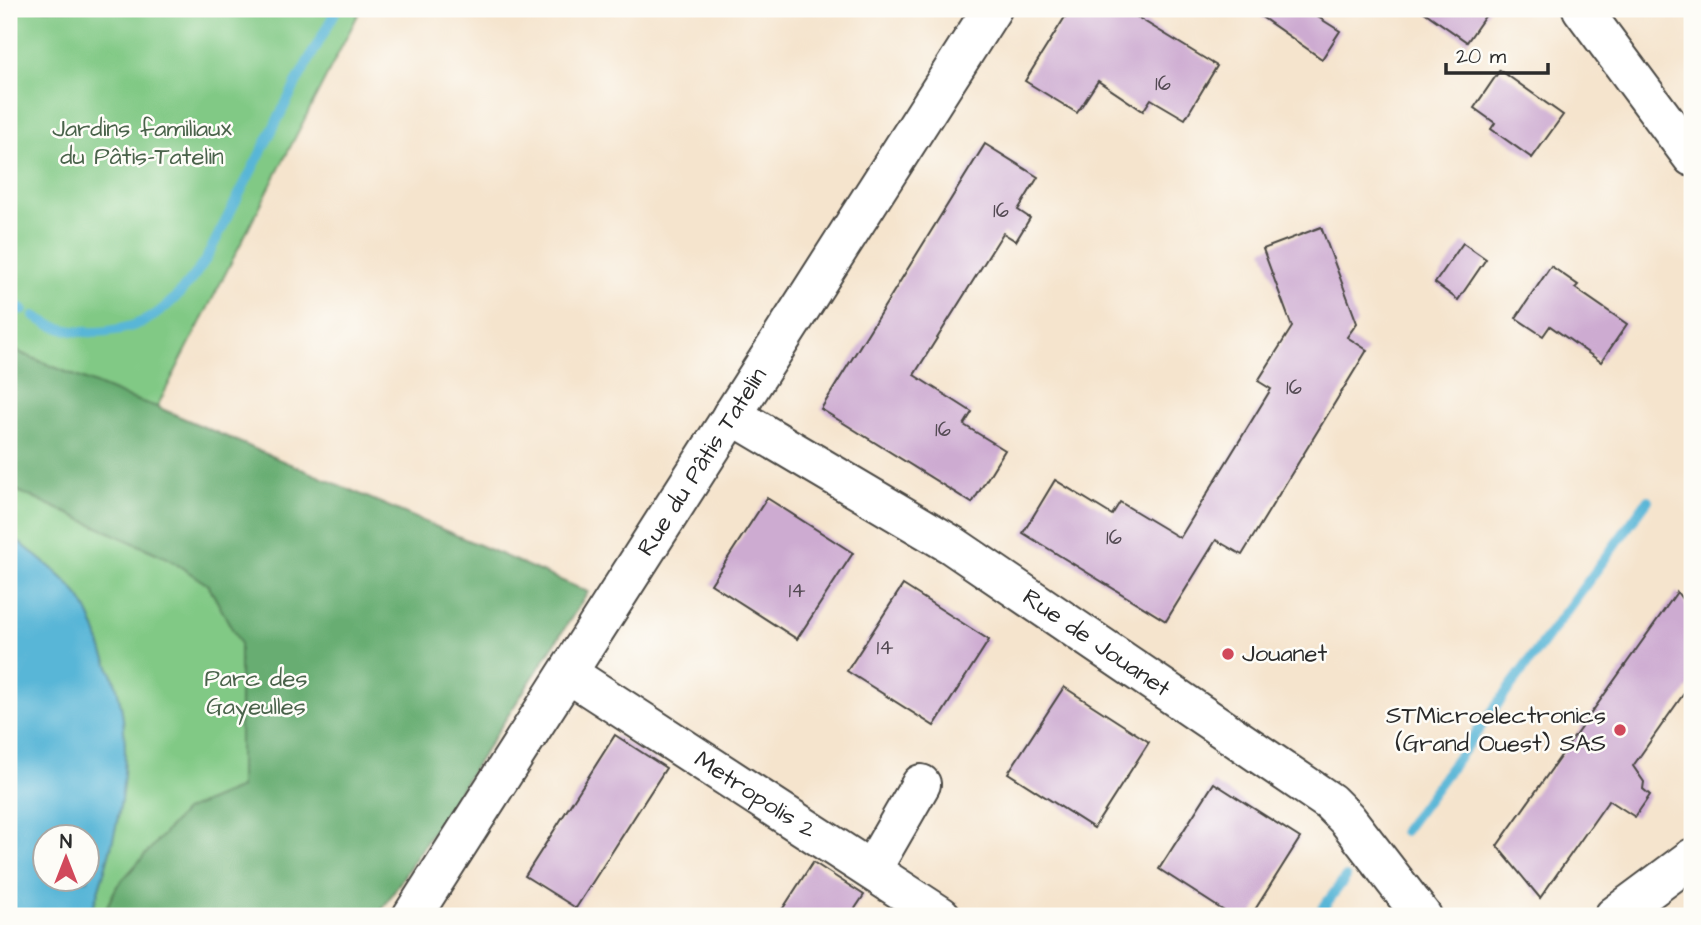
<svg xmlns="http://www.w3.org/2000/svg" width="1701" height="925" viewBox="0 0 1701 925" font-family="'Architects Daughter',sans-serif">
<rect width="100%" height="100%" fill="#fdfcf7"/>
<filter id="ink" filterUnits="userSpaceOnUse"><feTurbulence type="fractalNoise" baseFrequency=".0143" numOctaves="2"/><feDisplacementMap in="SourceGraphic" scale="14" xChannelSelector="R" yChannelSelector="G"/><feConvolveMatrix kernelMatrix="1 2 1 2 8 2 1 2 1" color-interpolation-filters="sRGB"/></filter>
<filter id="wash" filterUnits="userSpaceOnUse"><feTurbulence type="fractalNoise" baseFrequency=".00686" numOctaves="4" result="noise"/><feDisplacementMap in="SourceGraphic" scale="28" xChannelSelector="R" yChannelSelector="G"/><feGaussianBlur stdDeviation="1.57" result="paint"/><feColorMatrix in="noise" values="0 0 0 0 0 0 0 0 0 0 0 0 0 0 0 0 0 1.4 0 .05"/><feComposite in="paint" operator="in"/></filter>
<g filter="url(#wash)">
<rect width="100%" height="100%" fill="#f5e4cd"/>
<path fill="#81c985" stroke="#567a58" stroke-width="2" fill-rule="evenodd" d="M9,9H361L157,407L588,592L378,916H9ZM46,838H88V880H46Z"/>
<path fill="#68ad72" stroke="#4a6c4e" stroke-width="2" d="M9,345L23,354L124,396L157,407L588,592L378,916H102L117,886L184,811L240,788V643L208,585L167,558L9,487Z"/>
<path fill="#59b6d7" stroke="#427081" stroke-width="2" fill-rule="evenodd" d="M9,534C30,551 65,576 80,598C91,614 97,634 103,652C108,665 115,678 118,692C137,766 114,846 90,916H9ZM46,838H88V880H46Z"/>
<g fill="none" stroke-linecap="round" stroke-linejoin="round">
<g stroke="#59b6d7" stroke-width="10">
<path d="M9,301L23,310"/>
<path d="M34,316C40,319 47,324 53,326C84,337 128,333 155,315C175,301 193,279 206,259L300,76L337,9"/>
<path d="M1404,831L1648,500"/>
<path d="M1317,916L1346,877"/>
</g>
</g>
<g id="blocks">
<g fill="#cdabd1">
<path d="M1070,9H1124L1217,66L1185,119L1151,99L1143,111L1098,81L1077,113L1025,81Z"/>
<path d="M1250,9H1305L1340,31L1322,59Z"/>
<path d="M1420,9H1490L1467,42Z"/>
<path d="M1500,70L1563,115L1532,158L1491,129L1495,123L1474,108Z"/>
<path d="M985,144L1038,177L1018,210L1030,218L1016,241L1003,233L914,375L972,412L964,425L1005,450L972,503L821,409Z"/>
<path d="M1321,227L1357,323L1347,337L1367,350L1242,555L1216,540L1166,621L1023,533L1055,480L1112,515L1120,502L1180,538L1271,389L1258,381L1292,327L1263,249Z"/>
<path d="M1463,243L1486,259L1458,300L1435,283Z"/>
<path d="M1551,266L1578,285L1575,288L1627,324L1601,362L1550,326L1543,336L1516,318Z"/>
<path d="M767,498L853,553L797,639L711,584Z"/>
<path d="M903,585L989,640L934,726L847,671Z"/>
<path d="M1677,592L1692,613V682L1633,766L1644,782L1643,789L1650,795L1635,817L1609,800L1540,898L1497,846Z"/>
<path d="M1064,687L1149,742L1094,828L1008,773Z"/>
<path d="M615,735L666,768L576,908L525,876Z"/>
<path d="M1214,783L1300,838L1251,916H1232L1159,869Z"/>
<path d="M813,862L864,895L850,916H778Z"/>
</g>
</g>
</g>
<g filter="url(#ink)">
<use href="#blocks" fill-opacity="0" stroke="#494743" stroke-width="2"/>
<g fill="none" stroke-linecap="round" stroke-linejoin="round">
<g stroke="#494743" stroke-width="42">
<g id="minor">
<path d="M1582,9L1692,157"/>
<path id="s1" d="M732,415L952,545L1330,802L1347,819L1422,916"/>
<path id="s2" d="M569,674L941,916"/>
<path d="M872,869L921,784"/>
<path id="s3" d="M412,916L992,9"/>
<path d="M1614,916L1692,858"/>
</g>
</g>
<use href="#minor" stroke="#fff" stroke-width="38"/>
</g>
</g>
<g fill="#d1495b" stroke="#fdfcf7" stroke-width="2.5">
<circle cx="1228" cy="654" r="7"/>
<circle cx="1620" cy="730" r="7"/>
</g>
<g text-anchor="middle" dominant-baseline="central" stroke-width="5" stroke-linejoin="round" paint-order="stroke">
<g font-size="21" fill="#544b54">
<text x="1163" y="83">16</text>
<text x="1001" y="210">16</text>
<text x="1294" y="387">16</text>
<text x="943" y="429">16</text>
<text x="1114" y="537">16</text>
<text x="797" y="590">14</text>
<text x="885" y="647">14</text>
</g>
<g font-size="24" fill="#49624a" stroke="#fdfcf7">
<text x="142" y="129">Jardins familiaux<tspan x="142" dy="28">du Pâtis-Tatelin</tspan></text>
<text x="256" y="679">Parc des<tspan x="256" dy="28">Gayeulles</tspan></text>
</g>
<g font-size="24" fill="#2b2b2b" stroke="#fdfcf7">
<text stroke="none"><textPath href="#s3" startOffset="539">Rue du Pâtis Tatelin</textPath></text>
<text stroke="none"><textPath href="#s1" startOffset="430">Rue de Jouanet</textPath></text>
<text stroke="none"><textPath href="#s2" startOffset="222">Metropolis 2</textPath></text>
</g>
<g font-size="24" fill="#2b2b2b" stroke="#fdfcf7" text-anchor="start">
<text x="1242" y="654">Jouanet</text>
<text x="1606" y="716" text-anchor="end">STMicroelectronics<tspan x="1606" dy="28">(Grand Ouest) SAS</tspan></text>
</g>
</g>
<rect width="1701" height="925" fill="none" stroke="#fdfcf7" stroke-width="35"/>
<g transform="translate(66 858)"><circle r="33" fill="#fdfcf7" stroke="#a9a8a5" stroke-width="2"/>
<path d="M0-5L12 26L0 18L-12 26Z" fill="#d1495b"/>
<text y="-10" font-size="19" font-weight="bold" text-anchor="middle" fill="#2b2b2b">N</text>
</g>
<path d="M1446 63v10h102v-10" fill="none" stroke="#2b2b2b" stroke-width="3.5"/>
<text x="1456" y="63" font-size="21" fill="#2b2b2b" stroke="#fdfcf7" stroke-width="5" paint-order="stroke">20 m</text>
</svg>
